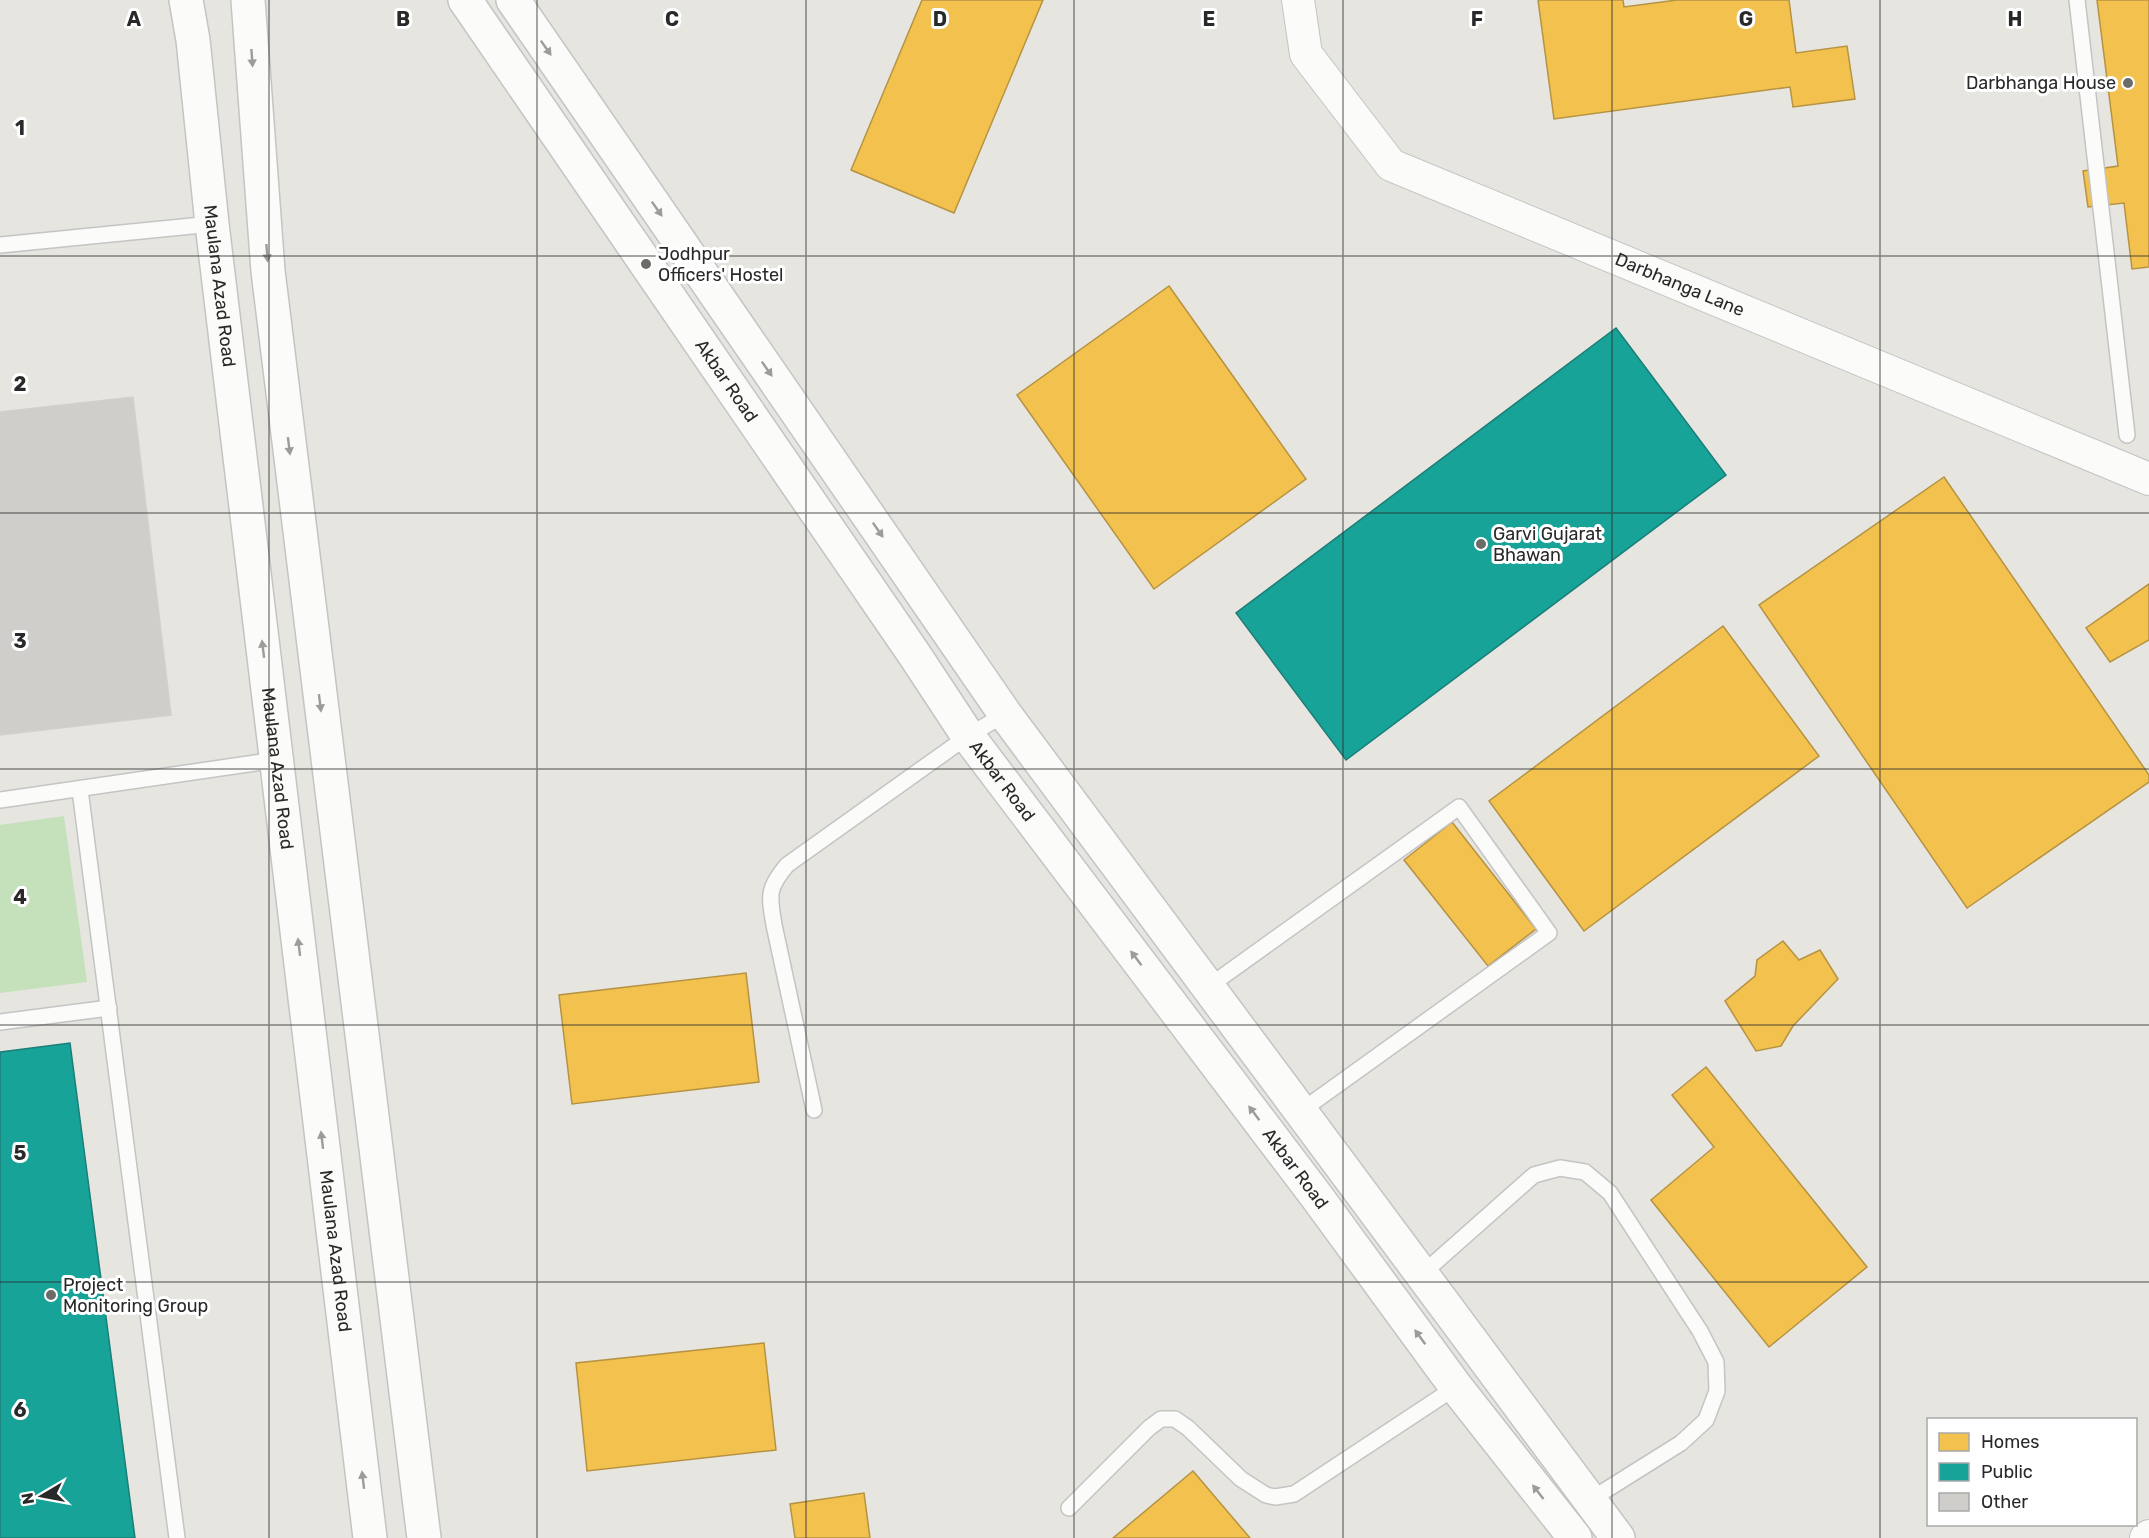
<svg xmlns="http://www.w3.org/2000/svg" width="2149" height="1538" viewBox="0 0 2149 1538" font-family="Rubik,sans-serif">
<rect width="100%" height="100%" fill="#e6e5e0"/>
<path fill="#c5e1bb" d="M64,816L87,982L0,993V825Z"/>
<g fill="#f2c14e" stroke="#b69343" stroke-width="1.5">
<path d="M922,0H1043L954,213L851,170Z"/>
<path d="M1538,0H1623L1624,7L1677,0H1789L1796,53L1847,46L1855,99L1793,107L1790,87L1554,119Z"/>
<path d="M2097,0H2149V267L2132,269L2124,203L2088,207L2083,171L2118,166Z"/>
<path d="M1169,286L1306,479L1154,589L1017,395Z"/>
<path d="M1944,477L2149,775V782L1967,908L1759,605Z"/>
<path d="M2149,584V640L2110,662L2086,628Z"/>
<path d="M1723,626L1819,756L1584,931L1489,801Z"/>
<path d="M1452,822L1536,929L1488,966L1404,860Z"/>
<path d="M1783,941L1799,960L1820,950L1838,979L1793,1026L1781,1046L1756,1051L1725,1001L1755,976L1757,960Z"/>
<path d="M746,973L759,1082L572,1104L559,995Z"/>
<path d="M1706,1067L1867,1267L1769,1347L1651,1200L1714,1147L1672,1095Z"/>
<path d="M764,1343L776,1450L587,1471L576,1363Z"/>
<path d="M1193,1471L1250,1538H1113Z"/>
<path d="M864,1493L870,1538H795L790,1504Z"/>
</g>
<g fill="#17a398" stroke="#1c7e77" stroke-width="1.5">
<path d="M1616,328L1726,475L1346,760L1236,613Z"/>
<path d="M70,1043L135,1538H0V1052Z"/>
</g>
<path fill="#cfcecb" stroke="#d1d0cc" stroke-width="1.5" d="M133,397L171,715L0,735V412Z"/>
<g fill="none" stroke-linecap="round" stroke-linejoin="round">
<g stroke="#c4c4c5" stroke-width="18">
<g id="lane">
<path d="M2077,0L2127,435"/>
<path d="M0,245L212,224"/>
<path d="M80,790L177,1538"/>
<path d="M0,800L276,760"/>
<path d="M1208,987L1459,807L1549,933L1301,1111"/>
<path d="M0,1022L109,1008"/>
<path d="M814,1110L774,925C769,895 767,889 787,865L968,736L1005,714"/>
<path d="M1422,1274L1534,1175L1560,1168L1585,1172L1610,1193L1700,1331L1716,1362L1717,1391L1706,1420L1681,1443L1590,1500"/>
<path d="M1069,1508L1149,1428L1161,1419H1175L1188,1428L1241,1479L1266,1495L1275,1497L1294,1494L1456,1387"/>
</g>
</g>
<g stroke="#c4c4c5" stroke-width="34">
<g id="street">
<path id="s1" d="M1298,0L1306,54L1391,165L2149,479"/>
<path d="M2146,1538L2149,1536"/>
</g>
</g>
<g stroke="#c4c4c5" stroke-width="36">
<g id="secondary">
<path id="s2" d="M186,0L193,40L212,224L370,1538"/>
<path d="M248,0L268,271L424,1538"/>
<path id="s3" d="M465,0L914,654L968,736L1317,1197L1456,1387L1575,1538"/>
<path d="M513,0L1005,714L1618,1538"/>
</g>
</g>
<use href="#lane" stroke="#fbfbfa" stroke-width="15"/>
<use href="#street" stroke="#fbfbfa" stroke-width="32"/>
<use href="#secondary" stroke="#fbfbfa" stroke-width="33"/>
</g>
<defs><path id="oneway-solid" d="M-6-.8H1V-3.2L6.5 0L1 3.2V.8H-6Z" transform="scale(1.5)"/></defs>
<g fill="#9c9c9c">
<use href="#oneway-solid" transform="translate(546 48) rotate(55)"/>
<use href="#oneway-solid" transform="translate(252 58) rotate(86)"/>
<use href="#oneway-solid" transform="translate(657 209) rotate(55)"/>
<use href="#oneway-solid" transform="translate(267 253) rotate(86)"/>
<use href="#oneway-solid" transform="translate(767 369) rotate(55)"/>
<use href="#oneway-solid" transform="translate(289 446) rotate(83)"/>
<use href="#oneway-solid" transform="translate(878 530) rotate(55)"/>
<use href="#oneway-solid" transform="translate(263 649) rotate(-97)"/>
<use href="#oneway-solid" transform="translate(320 703) rotate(83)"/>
<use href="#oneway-solid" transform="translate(299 947) rotate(-97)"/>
<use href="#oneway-solid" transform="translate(1136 958) rotate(-127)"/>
<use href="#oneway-solid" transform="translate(1254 1113) rotate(-127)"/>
<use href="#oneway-solid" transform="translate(322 1140) rotate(-97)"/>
<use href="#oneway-solid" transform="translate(1420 1337) rotate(-126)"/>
<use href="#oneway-solid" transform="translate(363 1480) rotate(-97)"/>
<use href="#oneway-solid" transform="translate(1538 1492) rotate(-128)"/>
</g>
<path fill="none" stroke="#292929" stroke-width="1.5" stroke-opacity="0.55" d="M269,0V1538M537,0V1538M806,0V1538M1074,0V1538M1343,0V1538M1612,0V1538M1880,0V1538M0,256H2149M0,513H2149M0,769H2149M0,1025H2149M0,1282H2149"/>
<g fill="#6b6b69" stroke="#fff" stroke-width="2">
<circle cx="2128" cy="83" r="6"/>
<circle cx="646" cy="264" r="6"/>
<circle cx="1481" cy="544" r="6"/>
<circle cx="51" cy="1295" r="6"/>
</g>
<g text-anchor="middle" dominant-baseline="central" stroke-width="6" stroke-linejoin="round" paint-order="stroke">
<g font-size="18" fill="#292929" stroke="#fff" text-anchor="start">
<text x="2116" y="83" text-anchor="end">Darbhanga House</text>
<text x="658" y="254">Jodhpur<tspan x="658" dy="21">Officers' Hostel</tspan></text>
<text x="1493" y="534">Garvi Gujarat<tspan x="1493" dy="21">Bhawan</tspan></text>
<text x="63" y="1285">Project<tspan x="63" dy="21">Monitoring Group</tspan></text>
</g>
<g font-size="18" fill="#292929" stroke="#fff">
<text stroke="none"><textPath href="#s1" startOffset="507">Darbhanga Lane</textPath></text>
<text stroke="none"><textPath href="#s2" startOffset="288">Maulana Azad Road</textPath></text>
<text stroke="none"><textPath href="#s3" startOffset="462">Akbar Road</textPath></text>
<text stroke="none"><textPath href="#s2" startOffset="774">Maulana Azad Road</textPath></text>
<text stroke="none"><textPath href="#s3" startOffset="948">Akbar Road</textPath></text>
<text stroke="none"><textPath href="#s3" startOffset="1434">Akbar Road</textPath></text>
<text stroke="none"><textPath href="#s2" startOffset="1260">Maulana Azad Road</textPath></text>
</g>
</g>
<g font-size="20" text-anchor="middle" font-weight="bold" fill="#292929" stroke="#fff" stroke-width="6" stroke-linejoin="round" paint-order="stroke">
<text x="134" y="26">A</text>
<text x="403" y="26">B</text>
<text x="672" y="26">C</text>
<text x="940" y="26">D</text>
<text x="1209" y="26">E</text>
<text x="1477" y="26">F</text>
<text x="1746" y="26">G</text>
<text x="2015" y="26">H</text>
<text x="20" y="135">1</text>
<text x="20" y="391">2</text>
<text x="20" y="648">3</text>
<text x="20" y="904">4</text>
<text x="20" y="1160">5</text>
<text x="20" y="1417">6</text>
</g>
<rect x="1927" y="1418" width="210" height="108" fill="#ffffff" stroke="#a9a9a9" stroke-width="1.5"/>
<rect x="1939" y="1433" width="30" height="18" fill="#f2c14e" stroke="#a9a9a9" stroke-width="1.5"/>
<text x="1981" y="1448" font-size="18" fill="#292929">Homes</text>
<rect x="1939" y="1463" width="30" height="18" fill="#17a398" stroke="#a9a9a9" stroke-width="1.5"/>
<text x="1981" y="1478" font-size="18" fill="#292929">Public</text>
<rect x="1939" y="1493" width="30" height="18" fill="#cfcecb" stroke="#a9a9a9" stroke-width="1.5"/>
<text x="1981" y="1508" font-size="18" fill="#292929">Other</text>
<g transform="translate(42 1496) rotate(260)" stroke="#ffffff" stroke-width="4.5" paint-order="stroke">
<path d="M0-4.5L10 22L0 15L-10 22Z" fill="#292929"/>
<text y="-9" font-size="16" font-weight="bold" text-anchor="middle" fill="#292929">N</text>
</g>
</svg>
